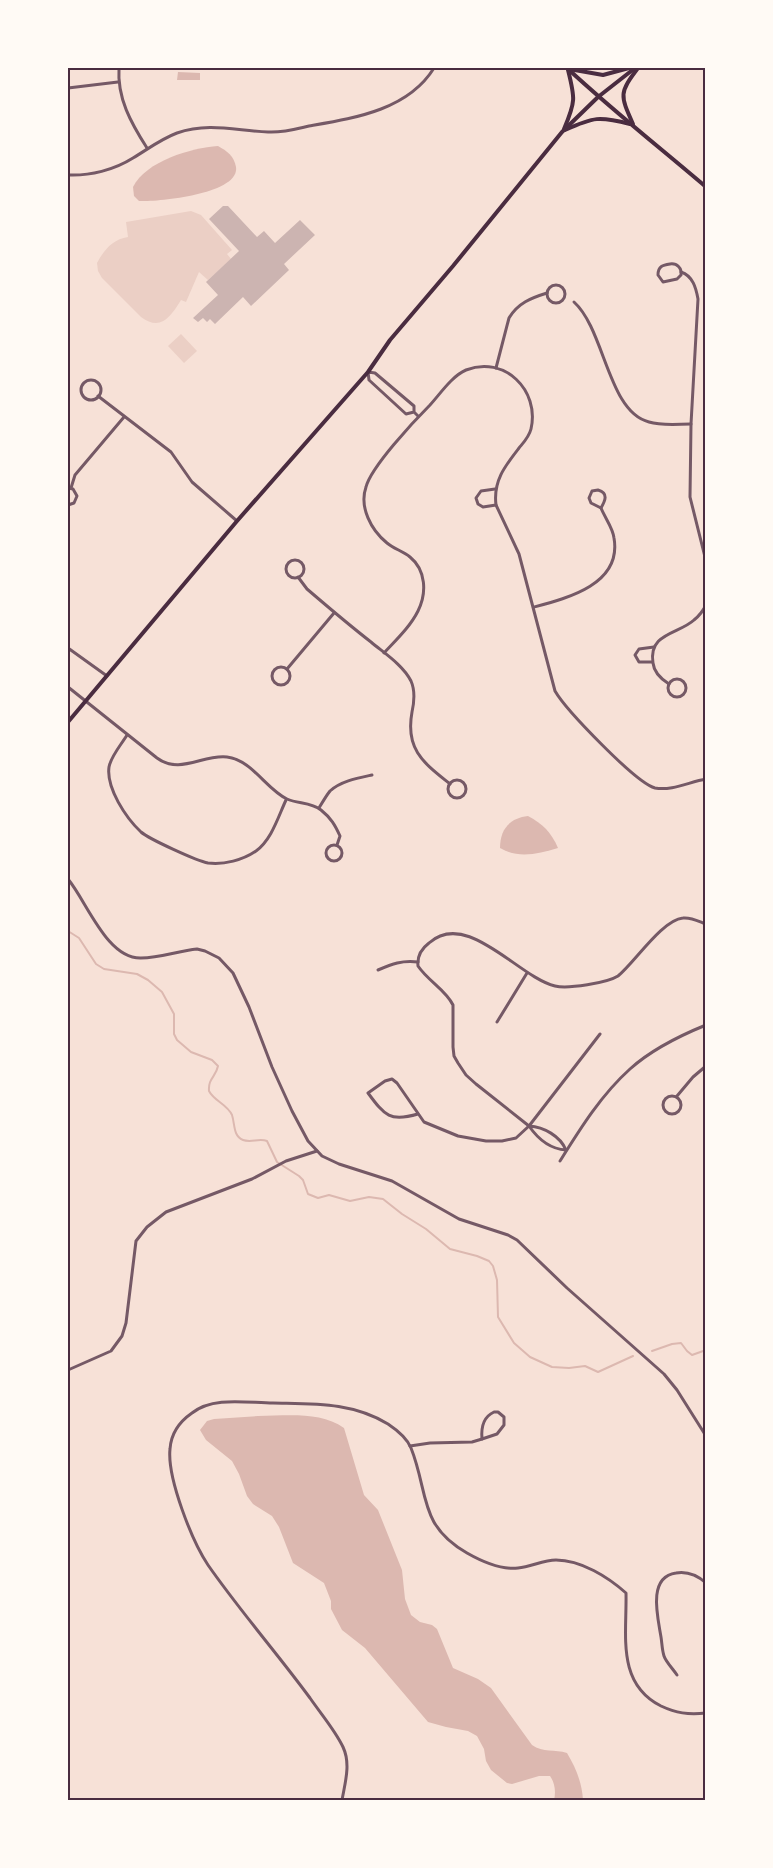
<svg xmlns="http://www.w3.org/2000/svg" width="773" height="1868" viewBox="0 0 773 1868" font-family="Mulish,sans-serif">
<rect width="100%" height="100%" fill="#f7e1d7"/>
<g fill="#ebcfc5">
<path d="M191,211L201,215L232,250L227,254L231,259L208,280L199,272L186,302L181,300C171,316 161,332 141,317L102,278L98,271L97,263C104,250 113,239 128,237L126,222Z"/>
<path d="M181,334L197,351L184,363L168,346Z"/>
</g>
<g fill="#dcb8b0">
<path d="M178,72L200,73V80H177Z"/>
<path d="M218,146C227,151 234,156 236,167C240,194 158,202 139,201L134,196L133,187C146,161 191,148 218,146Z"/>
<path d="M528,816C543,824 551,832 558,848C538,854 518,859 500,848C500,829 510,818 528,816Z"/>
<path d="M258,1416C286,1416 320,1411 344,1428L364,1495L378,1510L402,1570L405,1599L411,1615L420,1622L432,1625L437,1629L453,1668L478,1679L491,1688L532,1745C543,1753 555,1749 567,1753C576,1768 582,1783 583,1800H554C556,1792 555,1783 550,1776H539L512,1784L507,1783L491,1770L486,1761L484,1749L477,1736L468,1731L446,1727L428,1722L365,1648L342,1630L331,1609V1601L324,1583L293,1563L279,1527L272,1516L253,1504L247,1496L239,1474L232,1461L206,1440L200,1430L207,1421L214,1419Z"/>
</g>
<g fill="none" stroke-linecap="round" stroke-linejoin="round">
<g stroke="#dcb8b0" stroke-width="2">
<path d="M68,931L79,938L96,964L104,969L137,974L148,980L162,992L174,1014V1034L177,1040L191,1052L212,1060L218,1066C216,1077 208,1078 209,1091C214,1101 227,1104 232,1115C235,1124 233,1136 243,1140C251,1143 259,1138 267,1141L277,1162L299,1176L303,1180L308,1194L318,1198L329,1195L350,1201L369,1197L383,1199L402,1214L426,1229L450,1249L477,1256L489,1261L493,1266L497,1280L498,1317L514,1343L530,1357L552,1367L569,1368L585,1366L598,1372L633,1356"/>
<path d="M652,1351L672,1344L681,1343L687,1351L692,1355L706,1350"/>
</g>
</g>
<path fill="#ccb4b1" d="M223,206H228L257,237L264,231L275,243L300,220L315,235L284,264L289,270L251,306L243,297L215,324L210,319L207,322L203,318L198,322L193,318L218,295L206,282L239,251L209,219Z"/>
<g fill="none" stroke-linecap="round" stroke-linejoin="round">
<g stroke="#755966" stroke-width="3">
<path d="M119,68C117,98 131,123 147,148"/>
<path d="M68,88L118,82"/>
<path d="M68,175C90,176 114,170 133,158C148,149 161,139 177,133C209,122 237,131 268,132C282,133 296,129 309,126C355,118 408,110 434,68"/>
<path d="M670,264C677,263 682,268 681,275L677,279L663,282L658,275C658,266 663,265 670,264Z"/>
<path d="M681,272C693,276 696,288 698,299L691,424L690,497L706,561"/>
<circle cx="556" cy="294" r="9"/>
<path d="M574,302C605,330 608,412 649,422C662,426 678,424 691,424"/>
<path d="M496,368L509,318C518,303 531,298 547,293"/>
<circle cx="91" cy="390" r="10"/>
<path d="M98,396L171,452L192,482L237,521"/>
<path d="M414,412L406,414L369,380L368,372L375,373L414,406V412L418,416"/>
<path d="M68,488L73,489L77,496L74,503L68,505"/>
<path d="M71,488L75,475L124,417"/>
<path d="M495,489L481,491L476,498L478,504L483,507L496,505"/>
<path d="M598,490C609,493 605,501 601,508L591,503L589,498L592,491Z"/>
<circle cx="295" cy="569" r="9"/>
<path d="M298,577L307,589C328,607 349,625 371,642C384,653 403,665 411,681C415,690 414,703 412,712C405,750 424,763 450,784"/>
<path d="M534,607C568,598 622,584 614,538C613,528 605,518 601,508"/>
<path d="M68,648L107,676"/>
<path d="M384,653C396,640 410,627 418,611C427,593 426,570 410,557C403,551 394,549 387,543C371,530 359,507 366,487C371,467 414,421 430,405C440,394 452,376 466,370C504,355 540,390 531,429C529,437 524,442 519,448C505,466 493,481 496,505L519,554L555,691C566,710 636,783 655,788C672,791 689,782 706,779"/>
<path d="M652,662H639L635,655L639,649L654,647"/>
<circle cx="281" cy="676" r="9"/>
<path d="M287,669L334,613"/>
<circle cx="677" cy="688" r="9"/>
<path d="M669,684C661,679 654,673 653,663C648,633 679,634 694,620C699,616 703,611 706,605"/>
<path d="M68,687L157,758C180,775 203,754 227,757C252,760 266,789 287,799C298,804 311,802 321,810C331,818 335,825 340,836L337,845"/>
<path d="M127,735C121,745 111,756 109,767C106,788 126,818 141,832C149,839 197,861 208,863C224,865 243,860 256,851C272,839 278,817 286,800"/>
<circle cx="457" cy="789" r="9"/>
<path d="M319,808C322,803 326,796 330,791C341,781 358,778 372,775"/>
<circle cx="334" cy="853" r="8"/>
<path d="M68,879C87,902 107,959 141,958C160,958 178,951 197,949L205,951L219,958L233,973L249,1007L272,1067L292,1111L308,1141L322,1156L339,1164L392,1181L459,1219L508,1235L517,1240L567,1288L664,1374L677,1390L706,1436"/>
<path d="M378,970C392,964 402,960 418,962"/>
<path d="M497,1022L527,973"/>
<circle cx="672" cy="1105" r="9"/>
<path d="M677,1096L693,1077L706,1066"/>
<path d="M418,1114C390,1122 385,1116 368,1093L385,1081L392,1079L397,1083L424,1122L458,1136L486,1141H502L516,1138L529,1126L600,1034"/>
<path d="M529,1126C544,1127 560,1136 566,1150C550,1149 538,1139 529,1126L476,1084L466,1075L458,1063L454,1056L453,1047V1005C446,990 428,981 418,966C417,956 421,949 429,943C467,909 518,977 555,986C568,989 607,983 618,976C635,962 662,920 683,918C691,917 698,921 706,924"/>
<path d="M560,1161C580,1129 601,1095 630,1069C651,1050 679,1036 706,1025"/>
<path d="M68,1370L111,1351L122,1336L126,1323L136,1241L147,1227L166,1212L252,1179L286,1161L317,1151"/>
<path d="M494,1412H498L504,1417V1425L497,1434L482,1439C481,1428 483,1417 494,1412Z"/>
<path d="M410,1446L430,1443L472,1442L482,1439"/>
<path d="M677,1675C673,1669 666,1662 664,1656C662,1650 662,1643 661,1637C658,1618 647,1577 676,1573C688,1571 697,1575 706,1583"/>
<path d="M342,1800C345,1783 351,1764 343,1747C335,1730 321,1714 310,1698C277,1653 240,1611 208,1565C192,1541 167,1478 170,1449C171,1434 179,1422 192,1413C213,1396 248,1403 273,1403C314,1404 352,1402 388,1424C397,1430 407,1438 411,1448C429,1493 418,1525 467,1553C481,1561 501,1570 518,1568C531,1567 543,1560 556,1560C581,1560 608,1577 626,1593C627,1635 616,1683 661,1706C676,1713 688,1715 706,1713"/>
</g>
<g stroke="#4a2c40" stroke-width="4">
<path d="M567,68C611,109 659,147 706,187"/>
<path d="M569,69L603,75L629,68"/>
<path d="M633,124C620,95 619,93 638,68"/>
<path d="M564,129C576,101 575,98 568,70"/>
<path d="M565,130C594,117 599,116 630,124"/>
<path d="M68,722L237,521L368,372L390,340L453,266L562,132L598,97L635,68"/>
</g>
</g>
<rect width="773" height="1868" fill="none" stroke="#fffaf5" stroke-width="138"/>
<rect x="69" y="69" width="635" height="1730" fill="none" stroke="#4a2c40" stroke-width="2"/>
</svg>
